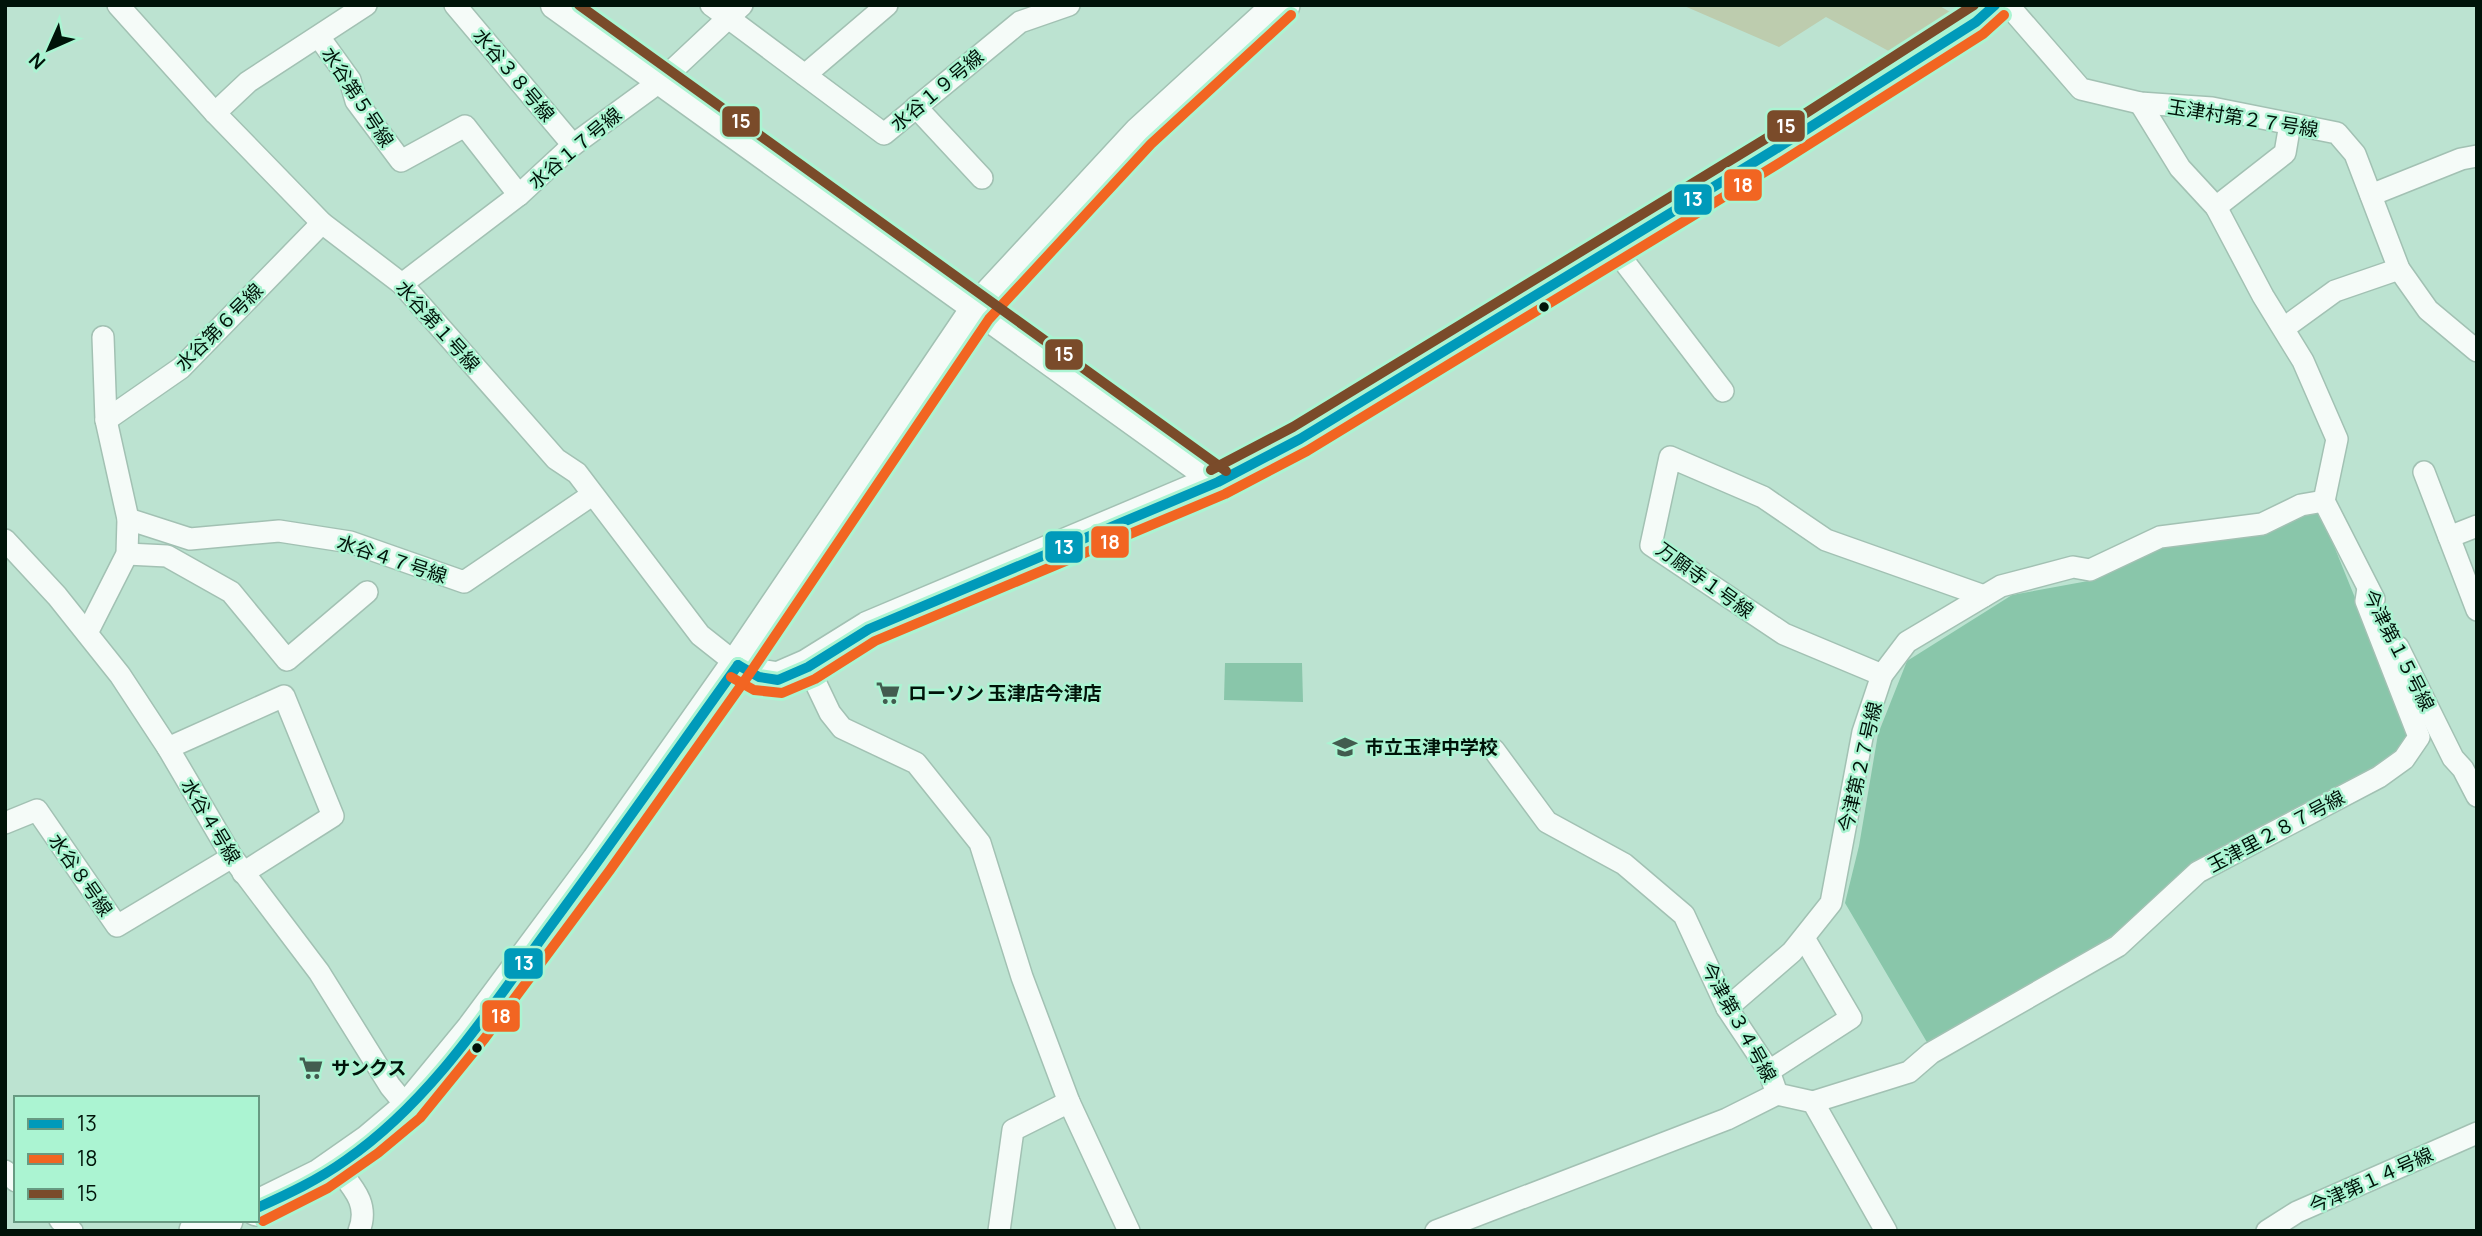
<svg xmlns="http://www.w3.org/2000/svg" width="2482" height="1236" viewBox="0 0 2482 1236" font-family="Manrope,'Noto Sans JP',sans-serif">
<rect width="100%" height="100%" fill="#bce3d1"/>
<path fill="#bdccae" d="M1682,5H1938L1957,16L1896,55L1826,17L1779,47Z"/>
<g fill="#89c6aa">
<path d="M2310,510L2321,514L2405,721L2408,736L2396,757L2191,864L2126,925L2093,950L1928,1044L1845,903L1859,846L1878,734L1907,661L2012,595L2088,581L2169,540Z"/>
<path d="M1225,663H1302L1303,702L1224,700Z"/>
</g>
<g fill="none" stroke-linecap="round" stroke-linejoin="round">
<g stroke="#a2c1b3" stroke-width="24">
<g id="minor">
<path d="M118,5L215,113L322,223L402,284L556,459L577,473L700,635L738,665"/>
<path d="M455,5L573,145"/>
<path d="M711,5L884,134L1020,22L1069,5"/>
<path d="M2008,5L2081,89L2140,103L2212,108L2337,133L2355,154L2399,269L2428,310L2477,351"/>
<path d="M319,37L350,80L356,101L401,161L465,126L519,195"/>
<path d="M805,75L887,5"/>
<path d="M2140,103L2180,168L2216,207L2263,296L2303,361L2337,439L2324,501"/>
<path d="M916,107L982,178"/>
<path d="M215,113L248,82L366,5"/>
<path d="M2371,195L2461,159L2477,156"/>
<path d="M2216,207L2285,153L2290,124"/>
<path d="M1613,247L1723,391"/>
<path d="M402,284L519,195L573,145L662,80L742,5"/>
<path d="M2284,328L2335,291L2399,269"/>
<path d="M106,420L181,368L322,223"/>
<path d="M2424,472L2477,610"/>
<path d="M2324,501L2374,599"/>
<path d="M128,519L190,539L279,531L350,542L464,582L592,495"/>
<path d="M2449,537L2477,526"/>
<path d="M5,540L57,596L120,675L168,748L232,857L319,972L390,1086L409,1109"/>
<path d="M127,554L167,556L231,592L287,660L367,592"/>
<path d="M87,633L127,554L128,519L106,420L103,337"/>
<path d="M2398,647L2453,758L2463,769L2477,796"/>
<path d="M808,667L830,713L842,728L916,763L980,843L1022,977L1069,1102L1129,1231"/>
<path d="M1882,675L1784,634L1651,545L1670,457L1763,497L1826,540L1984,596"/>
<path d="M168,748L284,696L333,816L243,873"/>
<path d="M1494,750L1547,822L1624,864L1684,915L1727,1008L1769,1071L1777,1094"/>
<path d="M5,823L37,810L117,926L232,857"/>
<path d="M1727,1008L1792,952L1831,903L1863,732L1882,675L1907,642L2001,586L2073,567L2090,570L2160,537L2262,524L2301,505L2324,501"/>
<path d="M1769,1071L1851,1018L1804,938"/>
<path d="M1777,1094L1813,1102L1886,1231"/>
<path d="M1813,1102L1909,1072L1931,1053L2118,946L2198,872L2379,777L2404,759L2419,737L2366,601L2368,588"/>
<path d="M336,1166C352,1187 370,1203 359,1231"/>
<path d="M5,1171L16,1181"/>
<path d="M60,1220L72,1231"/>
<path d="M999,1231L1013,1130L1069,1102"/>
<path d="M1436,1231L1727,1119L1777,1094"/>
<path d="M2267,1231L2297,1212L2477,1133"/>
</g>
</g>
<g stroke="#a2c1b3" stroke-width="31">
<path id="tertiary" d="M555,5L1218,482"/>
</g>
<g stroke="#a2c1b3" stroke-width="38">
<g id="primary">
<path d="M738,665L759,677L778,680L808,667L869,629L1218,482L1300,439L1774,150L1976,22L1995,5"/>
<path d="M257,1208L320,1177L370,1142L409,1109L474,1030L599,862L738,665L978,310L1141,134L1282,5"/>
<path d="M197,1231L225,1220"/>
</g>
</g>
<use href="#minor" stroke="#f5fbf8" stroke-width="21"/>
<use href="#tertiary" stroke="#f5fbf8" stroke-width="28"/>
<use href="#primary" stroke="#f5fbf8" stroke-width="35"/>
<g stroke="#abf4d2" stroke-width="16">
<g id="bus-1">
<path d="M738,665L759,677L778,680L808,667L869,629L1218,482L1300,439L1774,150L1976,22L1995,5"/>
<path d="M257,1208C288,1194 318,1180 346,1160C433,1100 493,1004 555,920C617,836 677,750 738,665"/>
</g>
</g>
<g stroke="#abf4d2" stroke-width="16">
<g id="bus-2">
<path d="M731,677L754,690L782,693L815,679L875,641L1225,494L1307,451L1781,162L1983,34L2004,15"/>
<path d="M263,1221L328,1188L378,1153L420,1118L485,1038L610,870L750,673L989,319L1151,144L1291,15"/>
</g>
</g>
<g stroke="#abf4d2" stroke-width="16">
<g id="bus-3">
<path d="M579,5L1226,471"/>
<path d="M1211,470L1293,427L1767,138L1974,5"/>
</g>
</g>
<use href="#bus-1" stroke="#009aba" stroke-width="10"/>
<use href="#bus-2" stroke="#f26522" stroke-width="10"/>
<use href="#bus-3" stroke="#7a4b2a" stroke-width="10"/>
</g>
<defs>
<g id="supermarket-bare" transform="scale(1.89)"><path d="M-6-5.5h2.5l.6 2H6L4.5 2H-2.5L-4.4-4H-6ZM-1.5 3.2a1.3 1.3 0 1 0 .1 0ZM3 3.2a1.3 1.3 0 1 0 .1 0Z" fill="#425c4f" stroke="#abf4d2" stroke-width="2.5" paint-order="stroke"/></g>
<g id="school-bare" transform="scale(1.89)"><path d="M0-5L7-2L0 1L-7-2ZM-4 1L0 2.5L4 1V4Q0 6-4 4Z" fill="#425c4f" stroke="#abf4d2" stroke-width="2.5" paint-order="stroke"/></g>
</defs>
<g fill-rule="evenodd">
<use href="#supermarket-bare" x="888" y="693"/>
<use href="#school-bare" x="1345" y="747"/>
<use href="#supermarket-bare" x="311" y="1068"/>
</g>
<g fill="#001309" stroke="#abf4d2" stroke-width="2.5">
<circle cx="1544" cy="307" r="6"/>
<circle cx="477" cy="1048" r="6"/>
</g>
<g text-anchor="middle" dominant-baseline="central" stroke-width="5" stroke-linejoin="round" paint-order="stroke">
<g font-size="19" fill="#001309" stroke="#abf4d2">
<text transform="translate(514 75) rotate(50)">水谷３８号線</text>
<text transform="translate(937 90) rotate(-40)">水谷１９号線</text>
<text transform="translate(358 97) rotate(57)">水谷第５号線</text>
<text transform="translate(2243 118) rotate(9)">玉津村第２７号線</text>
<text transform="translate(575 148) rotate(-40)">水谷１７号線</text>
<text transform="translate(438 326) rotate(48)">水谷第１号線</text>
<text transform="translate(219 327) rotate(-45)">水谷第６号線</text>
<text transform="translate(392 559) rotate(18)">水谷４７号線</text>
<text transform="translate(1705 580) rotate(36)">万願寺１号線</text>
<text transform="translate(2399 650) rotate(63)">今津第１５号線</text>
<text transform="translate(1860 767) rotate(-77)">今津第２７号線</text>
<text transform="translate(211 821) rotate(59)">水谷４号線</text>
<text transform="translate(2276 831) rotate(-28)">玉津里２８７号線</text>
<text transform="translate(81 875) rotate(55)">水谷８号線</text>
<text transform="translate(1739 1022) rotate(61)">今津第３４号線</text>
<text transform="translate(2371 1180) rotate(-24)">今津第１４号線</text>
</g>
<g font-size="19" font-weight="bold" fill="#001309" stroke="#abf4d2" text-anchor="start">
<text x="908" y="693">ローソン 玉津店今津店</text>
<text x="1365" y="747">市立玉津中学校</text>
<text x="331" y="1068">サンクス</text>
</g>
</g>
<g stroke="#abf4d2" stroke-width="2.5">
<rect x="721" y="105" width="40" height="33" rx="7" fill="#7a4b2a"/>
<rect x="1766" y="109" width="40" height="34" rx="7" fill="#7a4b2a"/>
<rect x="1723" y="168" width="40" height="34" rx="7" fill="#f26522"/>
<rect x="1673" y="183" width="40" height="33" rx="7" fill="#009aba"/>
<rect x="1044" y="338" width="40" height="33" rx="7" fill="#7a4b2a"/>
<rect x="1090" y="525" width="40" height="34" rx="7" fill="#f26522"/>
<rect x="1044" y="530" width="40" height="34" rx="7" fill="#009aba"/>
<rect x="503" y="947" width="41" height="33" rx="7" fill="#009aba"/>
<rect x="481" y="999" width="40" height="34" rx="7" fill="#f26522"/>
</g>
<g font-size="19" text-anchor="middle" font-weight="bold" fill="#fff">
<text x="741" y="128">15</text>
<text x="1786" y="133">15</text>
<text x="1743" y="192">18</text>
<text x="1693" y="206">13</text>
<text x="1064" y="361">15</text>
<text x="1110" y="549">18</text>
<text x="1064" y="554">13</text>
<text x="524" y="970">13</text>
<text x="501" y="1023">18</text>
</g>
<rect width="2482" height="1236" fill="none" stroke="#001309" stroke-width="14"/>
<rect x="14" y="1096" width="245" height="126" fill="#abf4d2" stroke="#679a82" stroke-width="2"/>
<rect x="28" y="1119" width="35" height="10" fill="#009aba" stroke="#679a82" stroke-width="2"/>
<text x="77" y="1131" font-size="21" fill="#001309">13</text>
<rect x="28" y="1154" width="35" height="10" fill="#f26522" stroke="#679a82" stroke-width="2"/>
<text x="77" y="1166" font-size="21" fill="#001309">18</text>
<rect x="28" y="1189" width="35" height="10" fill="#7a4b2a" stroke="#679a82" stroke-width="2"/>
<text x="77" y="1201" font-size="21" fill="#001309">15</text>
<g transform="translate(49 49) rotate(225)" stroke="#abf4d2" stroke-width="5" paint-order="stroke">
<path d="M0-5L12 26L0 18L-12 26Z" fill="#001309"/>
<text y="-10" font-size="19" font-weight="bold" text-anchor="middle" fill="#001309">N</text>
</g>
</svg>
